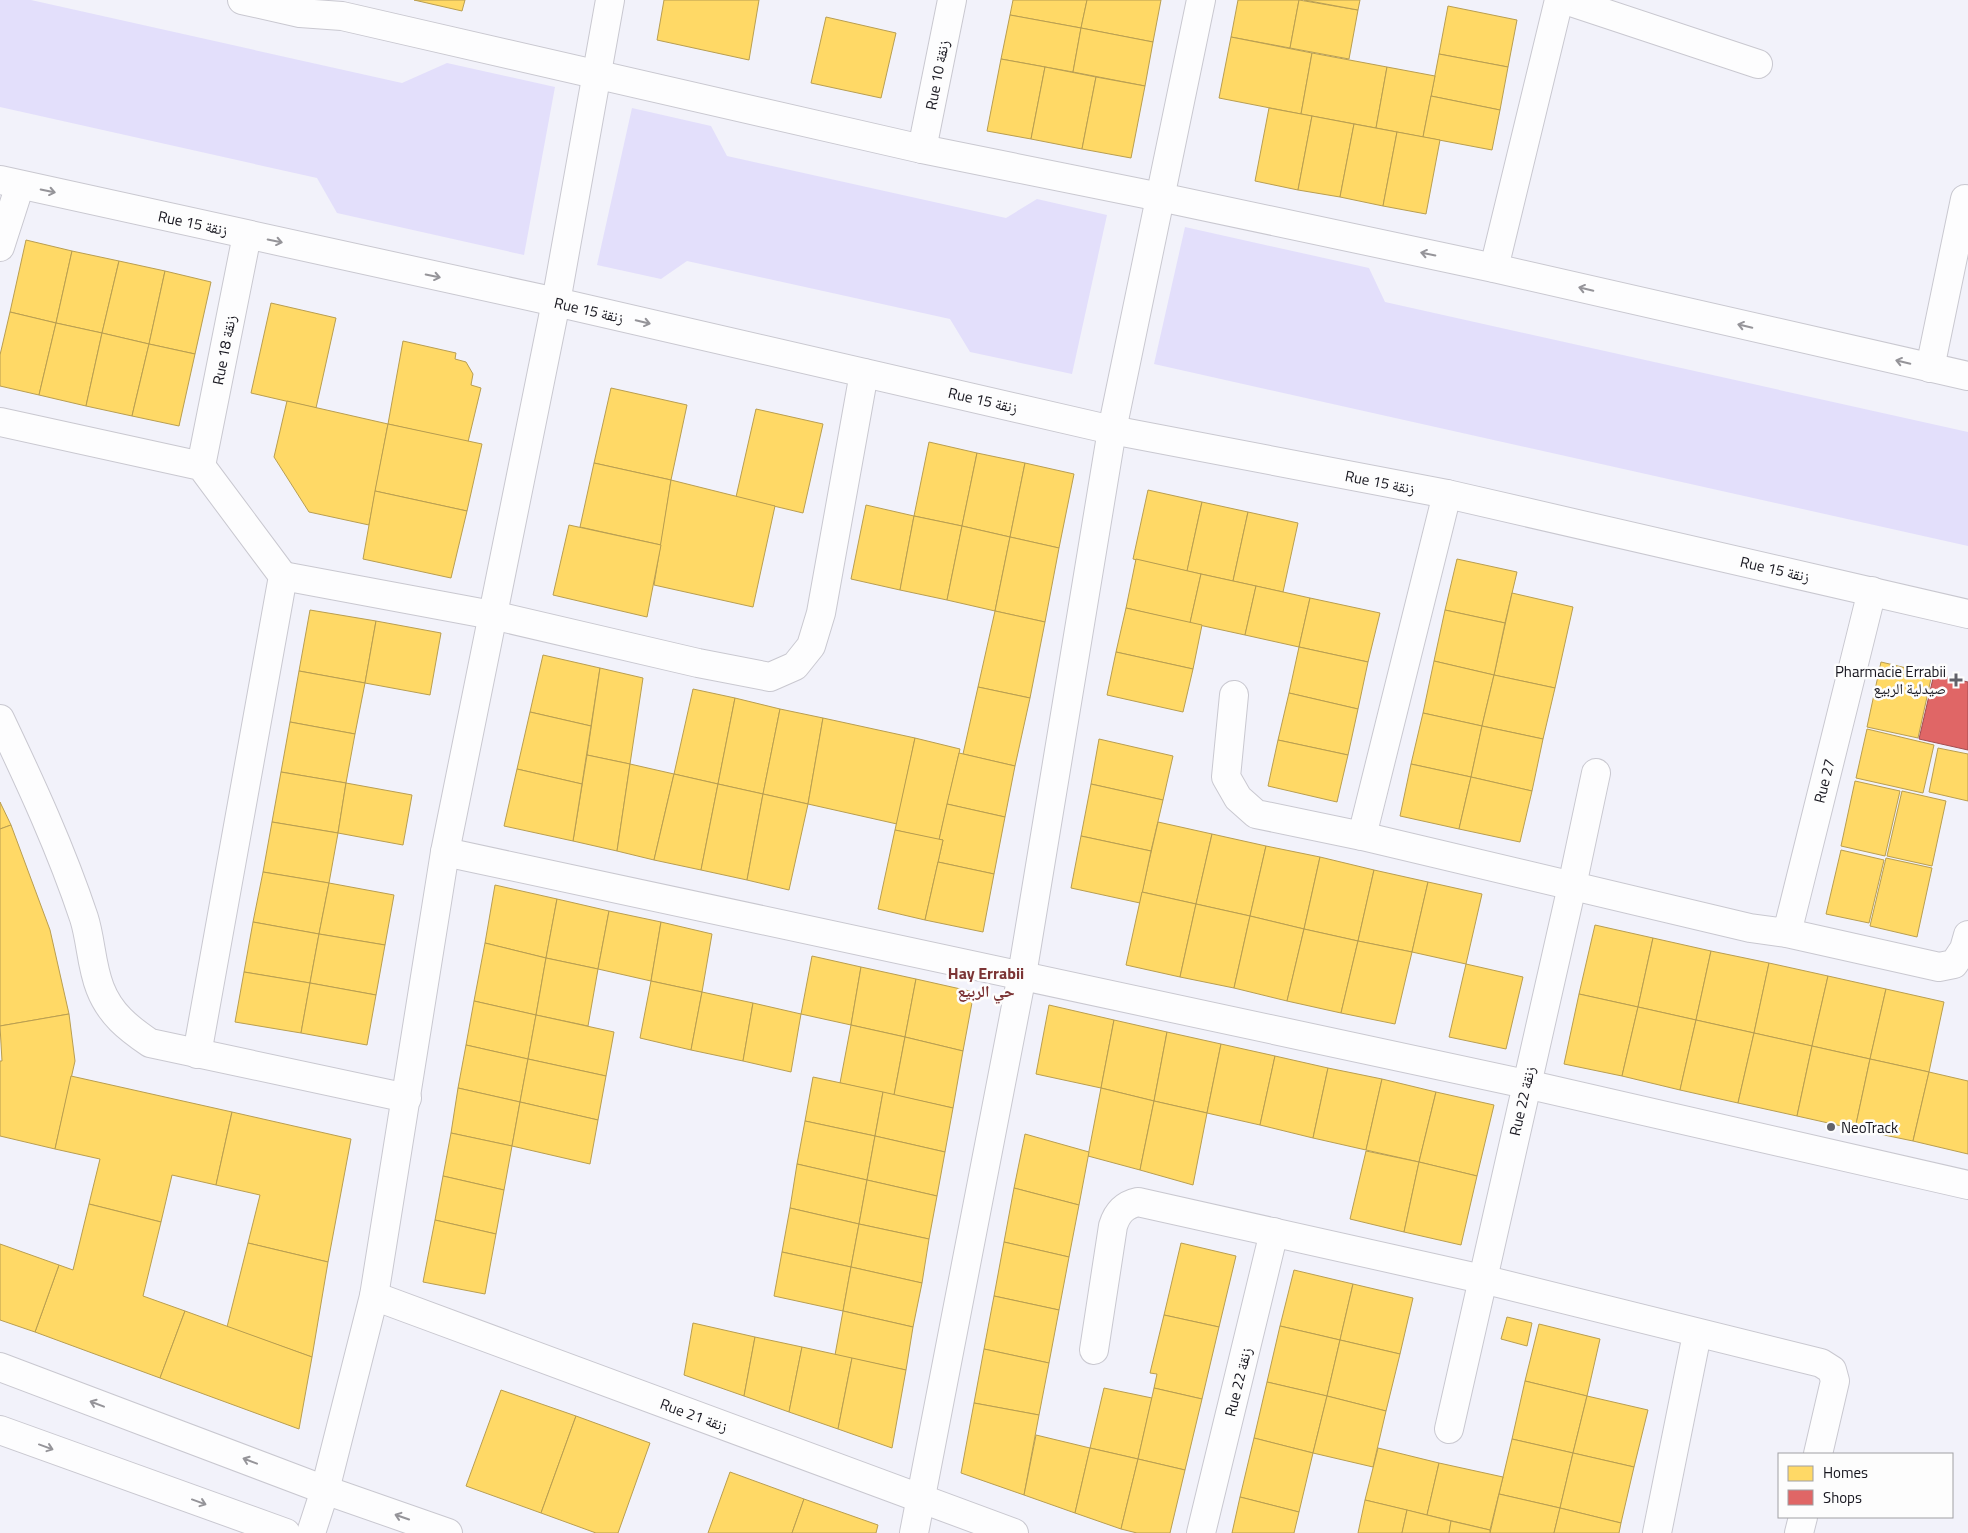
<svg xmlns="http://www.w3.org/2000/svg" width="1968" height="1533" viewBox="0 0 1968 1533" font-family="'Titillium Web','Noto Naskh Arabic',sans-serif">
<rect width="100%" height="100%" fill="#f2f2fa"/>
<g fill="#e3dffb">
<path d="M0,0H31L402,83L447,63L555,87L524,255L337,213L317,178L0,107Z"/>
<path d="M632,108L711,126L727,156L1006,218L1037,199L1107,215L1072,374L970,352L950,319L687,261L661,279L597,265Z"/>
<path d="M1185,227L1369,268L1385,302L1968,432V546L1154,364Z"/>
</g>
<g fill="#ffd966" stroke="#b99e50">
<path d="M414,0H465L462,11Z"/>
<path d="M664,0H759L749,60L657,40Z"/>
<path d="M1013,0H1087L1081,28L1010,15Z"/>
<path d="M1087,0H1161L1153,42L1081,28Z"/>
<path d="M1238,0H1299L1290,48L1231,37Z"/>
<path d="M1299,0L1358,10L1349,59L1290,48Z"/>
<path d="M1304,0H1360L1358,10Z"/>
<path d="M1448,6L1517,20L1508,67L1439,54Z"/>
<path d="M1010,15L1081,28L1073,72L1001,59Z"/>
<path d="M826,17L896,33L881,98L811,83Z"/>
<path d="M1081,28L1153,42L1145,86L1073,72Z"/>
<path d="M1231,37L1312,53L1301,114L1219,98Z"/>
<path d="M1312,53L1387,67L1376,128L1301,114Z"/>
<path d="M1439,54L1508,67L1500,110L1431,96Z"/>
<path d="M1001,59L1045,67L1031,139L987,131Z"/>
<path d="M1045,67L1096,77L1082,149L1031,139Z"/>
<path d="M1387,67L1435,76L1423,137L1376,128Z"/>
<path d="M1096,77L1145,86L1131,158L1082,149Z"/>
<path d="M1431,96L1500,110L1492,150L1423,137Z"/>
<path d="M1269,108L1312,116L1298,190L1255,181Z"/>
<path d="M1312,116L1354,124L1340,197L1298,190Z"/>
<path d="M1354,124L1397,132L1383,206L1340,197Z"/>
<path d="M1397,132L1440,140L1426,214L1383,206Z"/>
<path d="M26,240L72,251L56,323L10,312Z"/>
<path d="M72,251L119,261L102,333L56,323Z"/>
<path d="M119,261L165,271L149,344L102,333Z"/>
<path d="M165,271L211,282L195,354L149,344Z"/>
<path d="M271,303L336,318L316,408L251,393Z"/>
<path d="M10,312L56,323L39,395L0,386V355Z"/>
<path d="M56,323L102,333L86,406L39,395Z"/>
<path d="M102,333L149,344L132,416L86,406Z"/>
<path d="M403,341L456,353L455,359L466,362L473,374L471,385L481,388L468,442L388,424Z"/>
<path d="M149,344L195,354L179,426L132,416Z"/>
<path d="M611,388L687,405L671,480L594,463Z"/>
<path d="M287,401L388,424L369,525L309,512L274,457Z"/>
<path d="M756,409L823,424L803,513L736,497Z"/>
<path d="M388,424L482,444L467,511L375,491Z"/>
<path d="M929,442L977,453L962,526L914,516Z"/>
<path d="M977,453L1025,463L1010,537L962,526Z"/>
<path d="M594,463L671,480L661,545L580,527Z"/>
<path d="M1025,463L1074,474L1059,548L1010,537Z"/>
<path d="M671,480L775,506L753,607L654,585Z"/>
<path d="M1148,490L1202,502L1187,571L1133,559Z"/>
<path d="M375,491L467,511L451,578L363,559Z"/>
<path d="M1202,502L1248,512L1233,581L1187,571Z"/>
<path d="M866,505L914,516L900,590L851,579Z"/>
<path d="M1248,512L1298,523L1283,592L1233,581Z"/>
<path d="M914,516L962,526L947,600L900,590Z"/>
<path d="M569,525L661,545L647,617L553,595Z"/>
<path d="M962,526L1010,537L995,611L947,600Z"/>
<path d="M1010,537L1059,548L1045,622L995,611Z"/>
<path d="M1136,559L1201,574L1190,623L1126,608Z"/>
<path d="M1457,559L1517,572L1505,623L1445,610Z"/>
<path d="M1201,574L1256,586L1245,635L1190,623Z"/>
<path d="M1256,586L1310,598L1299,647L1245,635Z"/>
<path d="M1512,593L1573,607L1555,688L1494,675Z"/>
<path d="M1310,598L1380,613L1368,662L1299,647Z"/>
<path d="M1126,608L1202,625L1193,669L1116,652Z"/>
<path d="M310,610L376,621L365,683L299,671Z"/>
<path d="M1445,610L1505,623L1494,675L1434,661Z"/>
<path d="M995,611L1045,622L1030,698L978,687Z"/>
<path d="M376,621L441,633L430,695L365,683Z"/>
<path d="M1299,647L1368,662L1358,709L1289,693Z"/>
<path d="M1116,652L1193,669L1183,712L1107,695Z"/>
<path d="M543,655L600,668L591,726L530,712Z"/>
<path d="M1434,661L1494,675L1482,726L1423,713Z"/>
<path d="M1881,662L1932,674L1918,738L1867,727Z"/>
<path d="M600,668L643,678L630,764L587,755Z"/>
<path d="M299,671L365,683L355,734L290,722Z"/>
<path d="M1494,675L1555,688L1543,739L1482,726Z"/>
<path d="M978,687L1030,698L1015,766L963,754Z"/>
<path d="M693,689L735,698L718,784L674,774Z"/>
<path d="M1289,693L1358,709L1348,755L1278,740Z"/>
<path d="M735,698L780,709L763,794L718,784Z"/>
<path d="M780,709L823,718L808,804L763,794Z"/>
<path d="M530,712L591,726L582,784L517,769Z"/>
<path d="M1423,713L1482,726L1471,777L1411,764Z"/>
<path d="M823,718L915,738L897,824L808,804Z"/>
<path d="M290,722L355,734L346,783L281,772Z"/>
<path d="M1482,726L1543,739L1532,791L1471,777Z"/>
<path d="M1867,729L1934,745L1923,793L1856,778Z"/>
<path d="M915,738L960,749L939,840L895,830Z"/>
<path d="M1099,739L1173,756L1163,800L1091,784Z"/>
<path d="M1278,740L1348,755L1337,802L1268,786Z"/>
<path d="M1938,748L1968,754V801L1929,792Z"/>
<path d="M959,753L1015,766L1005,817L947,804Z"/>
<path d="M587,755L630,764L617,851L573,841Z"/>
<path d="M630,764L674,774L654,860L617,851Z"/>
<path d="M1411,764L1471,777L1459,829L1400,816Z"/>
<path d="M517,769L582,784L573,841L504,826Z"/>
<path d="M281,772L346,783L338,833L272,822Z"/>
<path d="M674,774L718,784L701,870L654,860Z"/>
<path d="M1471,777L1532,791L1520,842L1459,829Z"/>
<path d="M1855,781L1900,791L1885,856L1841,846Z"/>
<path d="M346,783L412,795L403,845L338,833Z"/>
<path d="M718,784L763,794L747,880L701,870Z"/>
<path d="M1091,784L1163,800L1151,851L1081,836Z"/>
<path d="M1902,791L1946,801L1932,866L1887,856Z"/>
<path d="M763,794L808,804L789,890L747,880Z"/>
<path d="M0,802L11,825L0,829Z"/>
<path d="M947,804L1005,817L994,874L938,862L943,840H939Z"/>
<path d="M272,822L338,833L329,883L263,872Z"/>
<path d="M1158,822L1212,834L1196,904L1142,892Z"/>
<path d="M11,825L50,930L69,1014L0,1026V829Z"/>
<path d="M895,830L943,840L925,920L878,909Z"/>
<path d="M1212,834L1266,846L1250,916L1196,904Z"/>
<path d="M1081,836L1151,851L1140,903L1071,888Z"/>
<path d="M1266,846L1320,857L1304,929L1250,916Z"/>
<path d="M1841,850L1884,860L1869,923L1826,914Z"/>
<path d="M1320,857L1374,870L1358,941L1304,929Z"/>
<path d="M1886,858L1932,868L1917,937L1870,926Z"/>
<path d="M938,862L994,874L983,932L925,920Z"/>
<path d="M1374,870L1428,882L1412,952L1358,941Z"/>
<path d="M263,872L329,883L319,934L253,922Z"/>
<path d="M1428,882L1482,894L1466,964L1412,952Z"/>
<path d="M329,883L394,895L385,945L319,934Z"/>
<path d="M495,885L557,899L546,958L485,943Z"/>
<path d="M1142,892L1196,904L1180,977L1126,965Z"/>
<path d="M557,899L609,911L598,969L546,958Z"/>
<path d="M1196,904L1250,916L1234,988L1180,977Z"/>
<path d="M609,911L661,922L651,981L598,969Z"/>
<path d="M1250,916L1304,929L1287,1001L1234,988Z"/>
<path d="M253,922L319,934L310,983L244,972Z"/>
<path d="M661,922L712,934L702,992L651,981Z"/>
<path d="M1595,925L1653,938L1638,1007L1579,994Z"/>
<path d="M1304,929L1358,941L1341,1013L1287,1001Z"/>
<path d="M319,934L385,945L376,995L310,983Z"/>
<path d="M1653,938L1711,951L1696,1020L1638,1007Z"/>
<path d="M1358,941L1412,952L1395,1024L1341,1013Z"/>
<path d="M485,943L546,958L536,1015L474,1001Z"/>
<path d="M1711,951L1769,963L1754,1033L1696,1020Z"/>
<path d="M812,956L861,967L851,1025L801,1014Z"/>
<path d="M546,958L598,969L588,1026L536,1015Z"/>
<path d="M1769,963L1828,976L1812,1046L1754,1033Z"/>
<path d="M1466,964L1523,977L1506,1049L1449,1037Z"/>
<path d="M861,967L916,979L905,1037L851,1025Z"/>
<path d="M244,972L310,983L301,1033L235,1022Z"/>
<path d="M1828,976L1886,989L1870,1059L1812,1046Z"/>
<path d="M916,979L974,992L963,1051L905,1037Z"/>
<path d="M651,981L702,992L691,1050L640,1038Z"/>
<path d="M310,983L376,995L367,1045L301,1033Z"/>
<path d="M1886,989L1944,1002L1929,1072L1870,1059Z"/>
<path d="M702,992L753,1003L743,1061L691,1050Z"/>
<path d="M1579,994L1638,1007L1622,1076L1564,1064Z"/>
<path d="M474,1001L536,1015L528,1059L466,1045Z"/>
<path d="M753,1003L801,1014L791,1072L743,1061Z"/>
<path d="M1049,1005L1114,1020L1101,1088L1036,1074Z"/>
<path d="M1638,1007L1696,1020L1680,1090L1622,1076Z"/>
<path d="M69,1014L75,1061L55,1149L0,1136V1061H2L0,1026Z"/>
<path d="M536,1015L614,1032L606,1076L528,1059Z"/>
<path d="M1114,1020L1167,1032L1154,1101L1101,1088Z"/>
<path d="M1696,1020L1754,1033L1738,1103L1680,1090Z"/>
<path d="M851,1025L905,1037L894,1095L840,1083Z"/>
<path d="M1167,1032L1221,1044L1207,1113L1154,1101Z"/>
<path d="M1754,1033L1812,1046L1797,1116L1738,1103Z"/>
<path d="M905,1037L963,1051L953,1108L894,1095Z"/>
<path d="M1221,1044L1275,1056L1260,1125L1207,1113Z"/>
<path d="M466,1045L528,1059L520,1102L458,1088Z"/>
<path d="M1812,1046L1870,1059L1855,1129L1797,1116Z"/>
<path d="M1275,1056L1328,1068L1313,1138L1260,1125Z"/>
<path d="M528,1059L606,1076L598,1120L520,1102Z"/>
<path d="M1870,1059L1929,1072L1913,1141L1855,1129Z"/>
<path d="M1328,1068L1382,1079L1366,1150L1313,1138Z"/>
<path d="M1929,1072L1968,1081V1154L1913,1141Z"/>
<path d="M71,1076L232,1112L216,1185L172,1175L161,1222L89,1204L100,1159L55,1149Z"/>
<path d="M813,1077L883,1092L875,1136L805,1121Z"/>
<path d="M1382,1079L1436,1092L1419,1162L1366,1150Z"/>
<path d="M458,1088L520,1102L512,1146L451,1133Z"/>
<path d="M1101,1088L1154,1101L1140,1170L1088,1156Z"/>
<path d="M883,1092L953,1108L945,1152L875,1136Z"/>
<path d="M1436,1092L1494,1105L1477,1176L1419,1162Z"/>
<path d="M1154,1101L1207,1113L1193,1185L1140,1170Z"/>
<path d="M520,1102L598,1120L590,1164L512,1146Z"/>
<path d="M232,1112L351,1139L328,1262L248,1243L260,1195L216,1185Z"/>
<path d="M805,1121L875,1136L867,1180L797,1164Z"/>
<path d="M451,1133L512,1146L504,1190L443,1176Z"/>
<path d="M1025,1134L1089,1152L1079,1205L1014,1188Z"/>
<path d="M875,1136L945,1152L937,1196L867,1180Z"/>
<path d="M1366,1151L1419,1162L1404,1232L1350,1219Z"/>
<path d="M1419,1162L1477,1176L1461,1245L1404,1232Z"/>
<path d="M797,1164L867,1180L859,1224L790,1208Z"/>
<path d="M443,1176L504,1190L496,1234L435,1220Z"/>
<path d="M867,1180L937,1196L929,1239L859,1224Z"/>
<path d="M1014,1188L1079,1205L1069,1257L1004,1242Z"/>
<path d="M89,1204L161,1222L143,1296L185,1311L160,1378L35,1332L59,1265L73,1270Z"/>
<path d="M790,1208L859,1224L851,1267L782,1252Z"/>
<path d="M435,1220L496,1234L485,1294L423,1282Z"/>
<path d="M859,1224L929,1239L922,1283L851,1267Z"/>
<path d="M1004,1242L1069,1257L1059,1310L994,1296Z"/>
<path d="M248,1243L328,1262L312,1357L227,1327Z"/>
<path d="M1181,1243L1236,1256L1219,1327L1164,1315Z"/>
<path d="M0,1244L59,1265L35,1332L0,1320Z"/>
<path d="M782,1252L851,1267L843,1311L774,1296Z"/>
<path d="M851,1267L922,1283L913,1327L843,1311Z"/>
<path d="M1294,1270L1353,1284L1340,1340L1280,1326Z"/>
<path d="M1353,1284L1413,1298L1400,1354L1340,1340Z"/>
<path d="M994,1296L1059,1310L1049,1363L984,1349Z"/>
<path d="M185,1311L312,1357L299,1429L160,1378Z"/>
<path d="M843,1311L913,1327L906,1370L835,1355Z"/>
<path d="M1164,1315L1219,1327L1202,1399L1154,1388L1157,1374L1150,1373Z"/>
<path d="M1507,1317L1532,1323L1527,1346L1501,1339Z"/>
<path d="M693,1323L755,1337L744,1396L684,1375Z"/>
<path d="M1539,1324L1600,1339L1587,1396L1525,1381Z"/>
<path d="M1280,1326L1340,1340L1327,1396L1267,1382Z"/>
<path d="M755,1337L802,1347L789,1412L744,1396Z"/>
<path d="M1340,1340L1400,1354L1386,1411L1327,1396Z"/>
<path d="M802,1347L852,1358L838,1429L789,1412Z"/>
<path d="M984,1349L1049,1363L1039,1415L974,1403Z"/>
<path d="M852,1358L906,1370L892,1448L838,1429Z"/>
<path d="M1525,1381L1587,1396L1573,1453L1512,1439Z"/>
<path d="M1267,1382L1327,1396L1313,1453L1254,1438Z"/>
<path d="M1104,1388L1152,1398L1138,1459L1090,1448Z"/>
<path d="M1154,1388L1202,1399L1185,1470L1138,1459Z"/>
<path d="M501,1390L576,1416L541,1513L466,1486Z"/>
<path d="M1327,1396L1386,1411L1373,1467L1313,1453Z"/>
<path d="M1587,1396L1648,1410L1634,1467L1573,1453Z"/>
<path d="M974,1403L1039,1415L1024,1495L961,1473Z"/>
<path d="M576,1416L650,1443L618,1533H596L541,1513Z"/>
<path d="M1036,1435L1090,1448L1075,1513L1024,1495Z"/>
<path d="M1254,1438L1313,1453L1299,1512L1240,1497Z"/>
<path d="M1512,1439L1573,1453L1560,1508L1499,1494Z"/>
<path d="M1090,1448L1138,1459L1121,1529L1075,1513Z"/>
<path d="M1378,1448L1439,1463L1427,1515L1365,1500Z"/>
<path d="M1573,1453L1634,1467L1621,1523L1560,1508Z"/>
<path d="M1138,1459L1185,1470L1170,1533H1137L1121,1529Z"/>
<path d="M1439,1463L1503,1477L1490,1530L1427,1515Z"/>
<path d="M730,1472L804,1499L792,1533H708Z"/>
<path d="M1499,1494L1560,1508L1554,1533H1490Z"/>
<path d="M1240,1497L1299,1512L1294,1533H1232Z"/>
<path d="M804,1499L878,1525L876,1533H792Z"/>
<path d="M1365,1500L1407,1510L1402,1533H1358Z"/>
<path d="M1560,1508L1621,1523L1619,1533H1554Z"/>
<path d="M1407,1510L1451,1521L1449,1533H1402Z"/>
<path d="M1451,1521L1490,1530V1533H1449Z"/>
</g>
<path fill="#e06666" stroke="#a34d50" d="M1934,674L1968,682V750L1919,739Z"/>
<g fill="none" stroke-linecap="round" stroke-linejoin="round">
<g stroke="#c9c8d0" stroke-width="30">
<g id="street">
<path d="M242,0L300,13L342,16L922,149L1160,197L1494,268L1968,376"/>
<path d="M1565,0L1758,64"/>
<path d="M922,149L952,0"/>
<path d="M0,180L556,302L1112,430L1447,494L1968,614"/>
<path d="M0,247L20,185"/>
<path d="M1494,268L1559,0"/>
<path d="M1930,368L1965,199L1968,200"/>
<path d="M0,422L201,466L283,576L197,1054"/>
<path d="M201,466L247,235"/>
<path d="M283,576L492,615L698,663L770,677L795,666L811,646L821,613L864,373"/>
<path d="M1234,695L1226,777L1238,798L1256,814L1362,836L1750,928L1787,933L1872,591"/>
<path d="M0,719C31,784 61,849 84,918C91,940 91,965 100,988C110,1014 128,1028 150,1043L407,1098"/>
<path d="M1362,836L1447,494"/>
<path d="M445,852L1526,1084L1968,1185"/>
<path d="M1787,933L1939,967L1954,964L1964,949L1968,935"/>
<path d="M374,1296L1014,1533"/>
<path d="M1094,1350L1113,1226C1117,1213 1124,1205 1138,1202L1482,1279L1821,1363L1832,1370L1835,1381L1818,1454"/>
<path d="M0,1367L325,1490L448,1533"/>
<path d="M1449,1429L1572,886L1596,773"/>
<path d="M0,1430L286,1533"/>
<path d="M311,1533L325,1490L374,1296L445,852L556,302L610,0"/>
<path d="M914,1533L1022,975L1112,430L1201,0"/>
<path d="M1201,1533L1274,1232"/>
<path d="M1657,1533L1697,1334"/>
<path d="M1799,1533L1803,1517"/>
</g>
</g>
<use href="#street" stroke="#fdfdfe" stroke-width="28"/>
</g>
<defs><path id="oneway-shaft" d="M-6 0H5M1.5-3L5.5 0L1.5 3" fill="none" stroke-width="1.6" stroke-linecap="round" stroke-linejoin="round" transform="scale(1.25)"/></defs>
<g stroke="#959499">
<use href="#oneway-shaft" transform="translate(48 191) rotate(12)"/>
<use href="#oneway-shaft" transform="translate(275 241) rotate(12)"/>
<use href="#oneway-shaft" transform="translate(1428 254) rotate(-168)"/>
<use href="#oneway-shaft" transform="translate(433 276) rotate(12)"/>
<use href="#oneway-shaft" transform="translate(1586 289) rotate(-167)"/>
<use href="#oneway-shaft" transform="translate(643 322) rotate(13)"/>
<use href="#oneway-shaft" transform="translate(1745 326) rotate(-167)"/>
<use href="#oneway-shaft" transform="translate(1903 362) rotate(-167)"/>
<use href="#oneway-shaft" transform="translate(97 1404) rotate(-159)"/>
<use href="#oneway-shaft" transform="translate(46 1447) rotate(20)"/>
<use href="#oneway-shaft" transform="translate(250 1461) rotate(-159)"/>
<use href="#oneway-shaft" transform="translate(199 1502) rotate(20)"/>
<use href="#oneway-shaft" transform="translate(402 1517) rotate(-161)"/>
</g>
<g fill="#62626a" stroke="#fdfdfd" stroke-width="2">
<path d="M1953.5 672.5h5v5h5v5h-5v5h-5v-5h-5v-5h5z"/>
<circle cx="1831" cy="1127" r="5"/>
</g>
<g text-anchor="middle" dominant-baseline="central" stroke-width="5" stroke-linejoin="round" paint-order="stroke">
<g font-size="15" fill="#15141d" stroke="#fdfdfd">
<text transform="translate(937 75) rotate(-79)">Rue 10 زنقة</text>
<text transform="translate(193 223) rotate(12)">Rue 15 زنقة</text>
<text transform="translate(589 310) rotate(13)">Rue 15 زنقة</text>
<text transform="translate(224 350) rotate(-79)">Rue 18 زنقة</text>
<text transform="translate(983 400) rotate(13)">Rue 15 زنقة</text>
<text transform="translate(1380 482) rotate(11)">Rue 15 زنقة</text>
<text transform="translate(1775 569) rotate(13)">Rue 15 زنقة</text>
<text transform="translate(1824 781) rotate(-76)">Rue 27</text>
<text transform="translate(1522 1101) rotate(-77)">Rue 22 زنقة</text>
<text transform="translate(1238 1382) rotate(-76)">Rue 22 زنقة</text>
<text transform="translate(694 1415) rotate(20)">Rue 21 زنقة</text>
</g>
<g font-size="15" fill="#15141d" stroke="#fdfdfd" text-anchor="end">
<text x="1946" y="671">Pharmacie Errabii<tspan x="1946" dy="17">صيدلية الربيع</tspan></text>
<text x="1841" y="1127" text-anchor="start">NeoTrack</text>
</g>
<g font-size="16" font-weight="bold" fill="#7c3435" stroke="#fdfdfd">
<text x="986" y="973">Hay Errabii<tspan x="986" dy="18">حي الربيع</tspan></text>
</g>
</g>
<rect x="1778" y="1453" width="175" height="65" fill="#fdfdfd" stroke="#a0a0a3"/>
<rect x="1788" y="1466" width="25" height="15" fill="#ffd966" stroke="#a0a0a3"/>
<text x="1823" y="1478" font-size="15" fill="#15141d">Homes</text>
<rect x="1788" y="1490" width="25" height="15" fill="#e06666" stroke="#a0a0a3"/>
<text x="1823" y="1503" font-size="15" fill="#15141d">Shops</text>
</svg>
